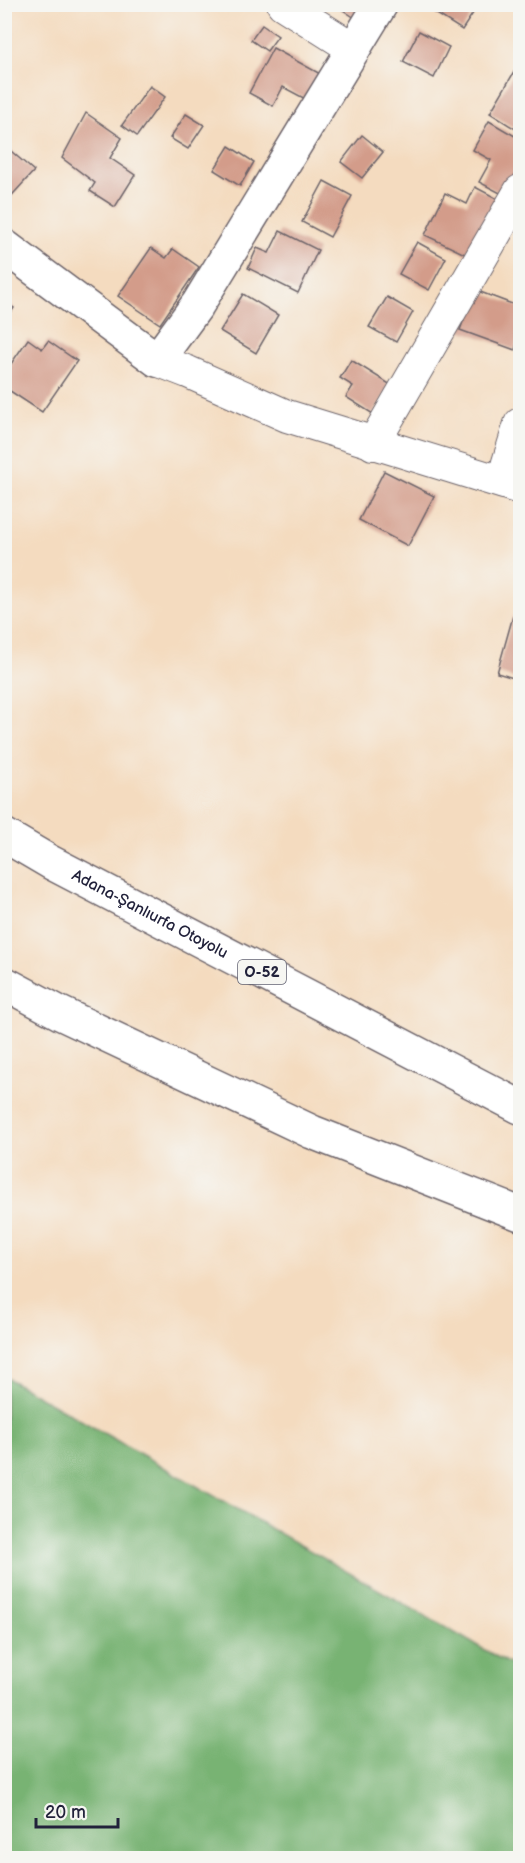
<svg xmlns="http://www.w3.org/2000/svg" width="525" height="1863" viewBox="0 0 525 1863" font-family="'Balsamiq Sans',sans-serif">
<rect width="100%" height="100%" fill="#f6f6f2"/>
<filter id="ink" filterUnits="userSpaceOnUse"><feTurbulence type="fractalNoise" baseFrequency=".0167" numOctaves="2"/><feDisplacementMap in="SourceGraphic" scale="12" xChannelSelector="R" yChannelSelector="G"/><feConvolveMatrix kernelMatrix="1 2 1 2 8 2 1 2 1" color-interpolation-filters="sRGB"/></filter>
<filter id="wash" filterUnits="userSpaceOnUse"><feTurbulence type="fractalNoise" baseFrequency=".008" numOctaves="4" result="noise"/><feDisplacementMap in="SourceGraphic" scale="24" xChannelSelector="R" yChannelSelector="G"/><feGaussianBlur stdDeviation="1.35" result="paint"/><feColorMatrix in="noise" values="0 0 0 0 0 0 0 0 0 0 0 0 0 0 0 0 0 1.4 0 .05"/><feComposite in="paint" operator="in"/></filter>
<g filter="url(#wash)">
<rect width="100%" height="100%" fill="#f4dbbf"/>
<path fill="#78b373" stroke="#4d6a57" stroke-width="1.5" d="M5,1377L520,1670V1858H5Z"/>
<g id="blocks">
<g fill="#d39c8a">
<path d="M334,4H367L358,20Z"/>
<path d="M421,4H479L462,30Z"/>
<path d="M262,25L278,36L267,51L251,40Z"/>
<path d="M419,31L449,47L434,78L403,62Z"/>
<path d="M273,48L324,76L311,102L283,87L273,106L249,93Z"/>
<path d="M517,67L520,69V132L490,113Z"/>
<path d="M150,86L165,97L137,136L122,125Z"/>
<path d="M86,113L122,138L110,158L135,175L115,207L90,191L95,183L62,158Z"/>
<path d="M186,114L204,125L188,149L170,138Z"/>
<path d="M489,121L520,139V165L504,195L479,182L491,160L473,150Z"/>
<path d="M362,135L383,152L362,178L341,162Z"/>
<path d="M4,145L34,171L4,204Z"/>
<path d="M229,146L254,162L240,186L214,170Z"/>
<path d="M324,181L352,196L330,237L302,222Z"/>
<path d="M475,187L498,199L471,257L425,235L445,193L467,204Z"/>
<path d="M280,231L318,250L298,293L248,268L257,248L269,253Z"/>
<path d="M417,242L446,258L429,290L399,274Z"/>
<path d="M151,248L166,258L173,249L199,267L160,324L118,296Z"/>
<path d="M475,290L520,307V335L515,350L460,330Z"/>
<path d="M243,294L278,315L256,353L220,331Z"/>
<path d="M387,297L413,312L396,342L369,327Z"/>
<path d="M4,301L14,308L4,322Z"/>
<path d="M28,339L42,349L48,341L77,361L42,412L4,387V374Z"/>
<path d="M351,360L391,385L373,414L346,397L353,386L340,378Z"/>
<path d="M384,471L434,496L408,546L359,520Z"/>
<path d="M513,616L520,618V680L497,673Z"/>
</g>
</g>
</g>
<g filter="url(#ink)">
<use href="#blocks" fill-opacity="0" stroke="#6c6369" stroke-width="1.5"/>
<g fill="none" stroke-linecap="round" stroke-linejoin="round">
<g stroke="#6c6369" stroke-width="34">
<g id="minor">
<path d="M283,4L354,49"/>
<path d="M157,360L188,372L287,416L520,488"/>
<path d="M373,444L520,191"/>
<path d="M502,482L520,424"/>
</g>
</g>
<g stroke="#6c6369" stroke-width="36">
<path id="tertiary" d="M4,246L157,360L198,304L381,4"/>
</g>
<g stroke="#6c6369" stroke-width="36">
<g id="motorway">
<path id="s1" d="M4,835L50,862L520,1107"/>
<path d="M4,983L60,1013L312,1132L520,1214"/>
</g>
</g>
<use href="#minor" stroke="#fff" stroke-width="32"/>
<use href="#tertiary" stroke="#fff" stroke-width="33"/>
<use href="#motorway" stroke="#fff" stroke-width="33"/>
</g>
</g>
<g text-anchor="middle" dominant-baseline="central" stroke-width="4.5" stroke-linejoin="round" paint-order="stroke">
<rect fill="#f6f6f2" stroke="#626272" stroke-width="1.5" x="238" y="960" width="48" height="24" rx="4.5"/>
<g font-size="15" font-weight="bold" fill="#22223b">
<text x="262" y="972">O-52</text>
</g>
<g font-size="16" fill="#22223b" stroke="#f6f6f2">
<text stroke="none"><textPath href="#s1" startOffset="166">Adana-Şanlıurfa Otoyolu</textPath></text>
</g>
</g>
<rect width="525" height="1863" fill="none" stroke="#f6f6f2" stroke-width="24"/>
<path d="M36 1818v9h82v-9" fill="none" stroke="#22223b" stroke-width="3"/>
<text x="45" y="1818" font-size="18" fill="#22223b" stroke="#f6f6f2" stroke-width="4.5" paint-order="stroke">20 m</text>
</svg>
